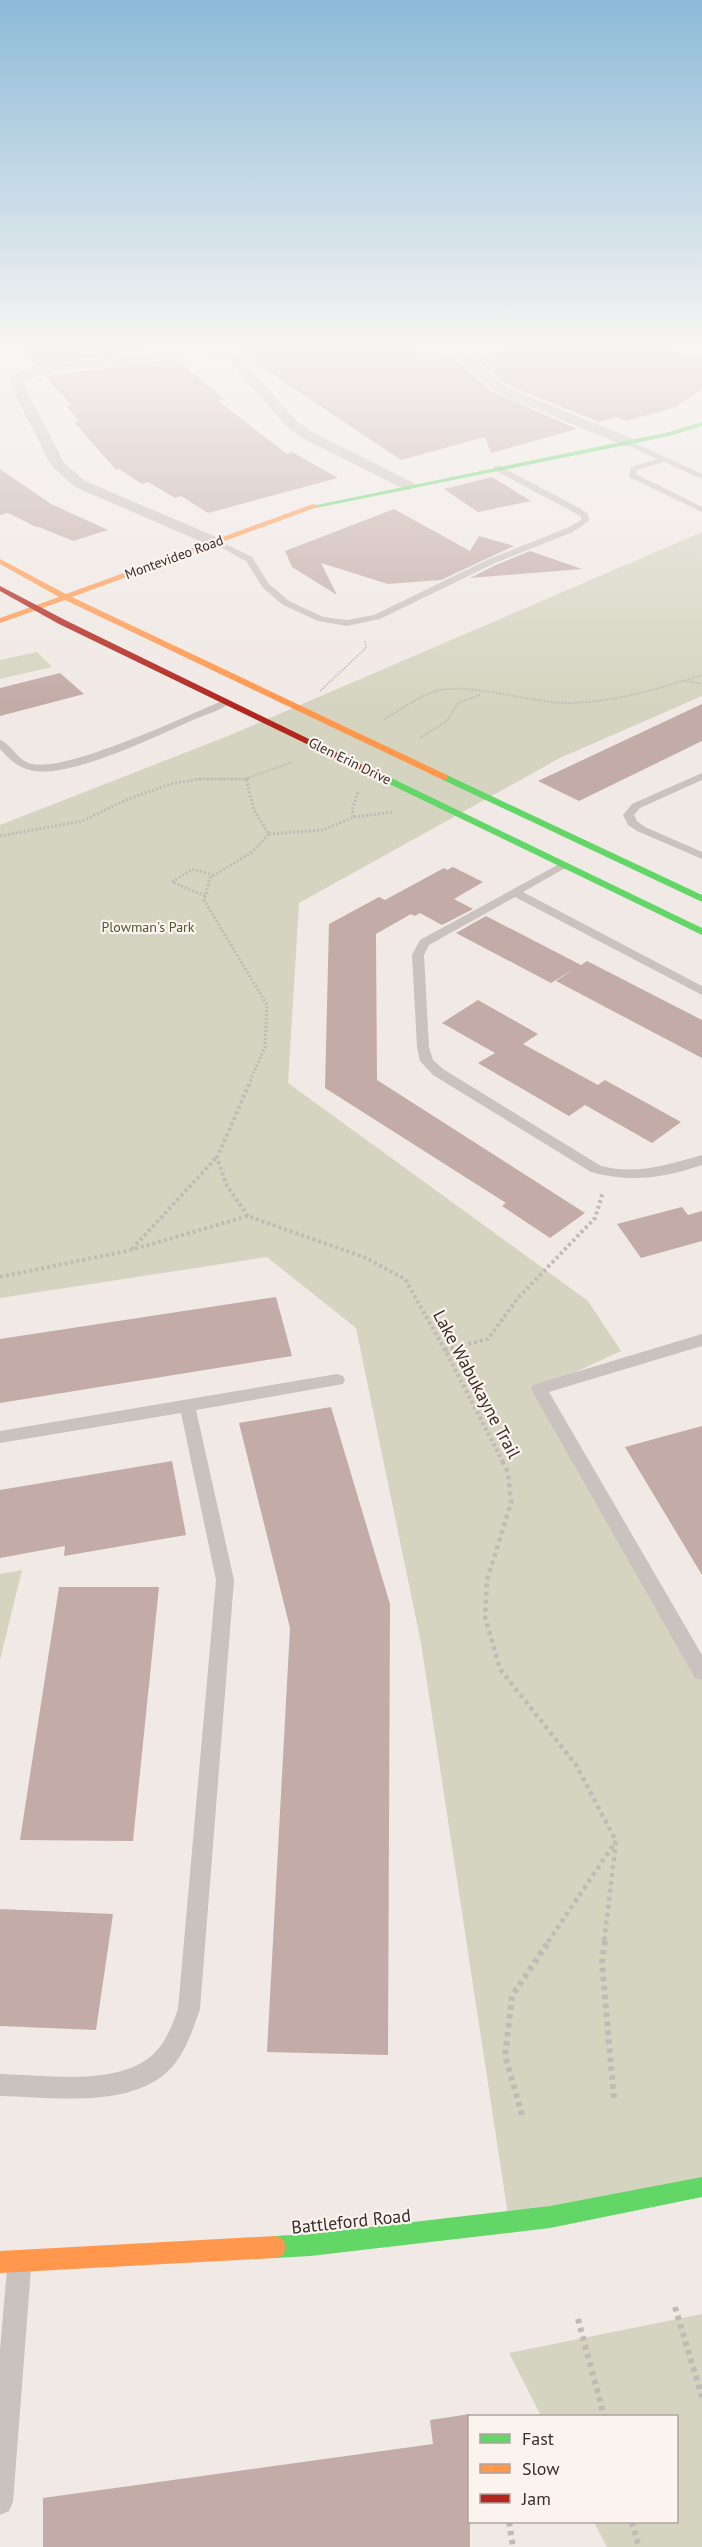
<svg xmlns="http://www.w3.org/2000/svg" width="702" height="2547" viewBox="0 0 702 2547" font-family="'PT Sans',sans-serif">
<rect width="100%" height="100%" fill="#f0e9e5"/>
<g fill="#d4d4c0">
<path d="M702,532V696L560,758L299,903L288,1083L588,1301L621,1351L539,1389L702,1672V2192L510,2228L421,1643L356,1328L267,1257L0,1298V825L228,736Z"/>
<path d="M37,652L52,667L0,679V660Z"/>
<path d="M22,1570L0,1660V1574Z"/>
<path d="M702,2314V2547H607L594,2522H676V2416H541L509,2353Z"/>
</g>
<g fill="#c3aba7">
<path d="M20,349H158L36,366Z"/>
<path d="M235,349H416L427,359L454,357L489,390L577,429L491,453L485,437L401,460Z"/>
<path d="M497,349H666L702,358V389L676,407L626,421L617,417L599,422L515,388L501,380L472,355L501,352Z"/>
<path d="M176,359L224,399L217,400L287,454L292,452L338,478L208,513L181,496L175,498L148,482L142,484L119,469L116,470L74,422H80L66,406H72L45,376Z"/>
<path d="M0,469L51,504L108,530L73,541L39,527H36L8,513L0,515Z"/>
<path d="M492,477L531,501L478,512L444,489Z"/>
<path d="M394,509L470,551L479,536L514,546L441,580L388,584L321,563L337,595L292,567L285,551Z"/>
<path d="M530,551L582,569L470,578L496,565Z"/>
<path d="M60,673L84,694L0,716V688Z"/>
<path d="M702,704V741L579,801L538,781Z"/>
<path d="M453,867L483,882L454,899L473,909L442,925L420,913L415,916L400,909L411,914L376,934L377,1080L585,1213L550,1238L502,1206L506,1203L325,1088L329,924L379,897L385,900L444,868L447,870Z"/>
<path d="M486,916L581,965L587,961L702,1020V1058L556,981L574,969L551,983L456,933Z"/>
<path d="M478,1000L538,1034L523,1044L598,1085L605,1080L681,1122L652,1143L585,1105L569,1116L478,1063L495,1053L442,1023Z"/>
<path d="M682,1207L688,1215L702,1211V1241L641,1258L617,1224Z"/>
<path d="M276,1297L292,1356L0,1403V1339Z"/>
<path d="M331,1407L390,1604L388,2055L267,2052L290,1628L239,1423Z"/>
<path d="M702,1426V1575L625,1447Z"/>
<path d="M172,1461L186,1535L64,1556L65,1546L0,1558V1490Z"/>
<path d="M59,1587H159L133,1841L20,1840Z"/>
<path d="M0,1909L113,1914L96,2030L0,2026Z"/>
<path d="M470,2414V2547H43V2498L433,2444L430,2420Z"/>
</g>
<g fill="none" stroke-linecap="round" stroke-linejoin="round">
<g stroke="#c2bab6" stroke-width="2" stroke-dasharray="1.5 1.5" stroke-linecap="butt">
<path d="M684,681L702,684"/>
<path d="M320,691L366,648L365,641"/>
<path d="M384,719C401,710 417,697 436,691C468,682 531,703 568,703C615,702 658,689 702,675"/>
<path d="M420,738L447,721L458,703L480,695"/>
<path d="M197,779H246"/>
<path d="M246,779L292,762"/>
</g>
<g stroke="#c2bab6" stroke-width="3" stroke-dasharray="2 2" stroke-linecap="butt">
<path d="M249,778L246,779L254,810L269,834"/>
<path d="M354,817L352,811L358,792"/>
<path d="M269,834L323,830L354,817L394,812"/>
<path d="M0,836L82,821L126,800L170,784L199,779H246"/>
<path d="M205,896L172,882L192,869L213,875"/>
<path d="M250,1081L265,1047L267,1005L204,900L210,878L252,852L269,834"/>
</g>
<g stroke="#c2bab6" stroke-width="4" stroke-dasharray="3 3" stroke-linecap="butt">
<path d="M248,1216L227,1186L217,1158L251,1080"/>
<path d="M132,1249L216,1158"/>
<path d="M0,1277L131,1250L248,1216L364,1257L405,1279L445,1350L503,1462"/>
<path d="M445,1350L488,1339L518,1298L595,1218L603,1192"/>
</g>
<g stroke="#c2bab6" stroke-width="4.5" stroke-dasharray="4 4" stroke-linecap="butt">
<path d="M502,1461L508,1472L511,1503L487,1580L485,1617L500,1669L576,1765L616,1841L604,1942"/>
<path d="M548,1942L616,1841"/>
</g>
<g stroke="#c2bab6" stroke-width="6" stroke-dasharray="4.5 4.5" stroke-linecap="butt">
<path d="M605,1941L602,1963L614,2099"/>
<path d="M522,2115L505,2056L512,1996L549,1941"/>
<path d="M675,2307L702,2397"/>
<path d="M578,2319L604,2416"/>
<path d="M509,2522L513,2547"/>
<path d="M632,2522L639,2547"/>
</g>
<g fill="#c9c2be" fill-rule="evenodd">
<path d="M628,440L702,474V479L664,462L637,470L636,474L702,507V512L629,477L631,467L658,459L625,444Z"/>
<path d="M494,466H500L581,509L588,514L589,521L573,532L495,563L380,619L347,626L318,621L283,605L263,588L246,561L211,542L218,540L252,557L269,584L289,601L323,617L347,620L374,615L489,559L567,528L581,520V517L575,513L494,470Z"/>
<path d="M224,700L232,702C222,710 207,714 195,719C157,736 73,777 34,771C18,768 10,760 0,749V740C13,745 17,761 32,764C68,772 186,716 224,700Z"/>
<path d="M702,773V780L640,808L634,815L637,821L645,827L702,852V859L637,831L628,825L623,815L632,804Z"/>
<path d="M563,862L569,865L567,867L523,892L702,986V995L515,897L429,945L424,955L429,1047L433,1060L443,1069L601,1166C637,1175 667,1165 702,1155V1165C664,1178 630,1183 591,1172L433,1075L420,1061L417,1047L412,955L420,940Z"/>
<path d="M702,1334V1346L549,1392L702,1655V1680L695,1678L531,1389L533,1385Z"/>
<path d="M337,1374L343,1376L345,1380L343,1384L196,1410L234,1580L200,2009C193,2029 186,2051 172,2067C133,2110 52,2097 0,2096V2074C44,2075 114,2086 150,2057C165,2045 172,2026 178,2009L216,1580L181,1413L0,1443V1431Z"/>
<path d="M19,2257L27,2261L31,2269L13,2502L9,2511L0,2515V2350L7,2269L11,2261Z"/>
</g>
<g fill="#c9c2be" fill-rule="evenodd">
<path d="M175,349L233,350L296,420L312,432L414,483L416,486L409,490L404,489L302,438L286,426L225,356L196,354L44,374L24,380L23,383L64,463L85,481L221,539L223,542L221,545H209L75,487L51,465L9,383L13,375L42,366Z"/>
<path d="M449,349H462L500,382L514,390L633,439L635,442L628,446L623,445L504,396L490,388Z"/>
</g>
<g fill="#63d668" fill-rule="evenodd">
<path d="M702,422V426L670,436L316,508L312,506L669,432Z"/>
<path d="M379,775H385L702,928V935L379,779Z"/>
<path d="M441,775H447L702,895V902L441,779Z"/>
<path d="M702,2177V2197L550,2228L310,2256L275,2258L267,2255L264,2247L267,2239L275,2236L310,2234L550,2206Z"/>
</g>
<g fill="#ff974d" fill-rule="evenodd">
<path d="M313,504L320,506L72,597L447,775V779H441L65,600L0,623V618L59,597L0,564V559L66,594Z"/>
<path d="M275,2236L283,2239L286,2247L283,2255L275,2258L0,2273V2251Z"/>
</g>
<path fill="#b3261e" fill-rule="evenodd" d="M0,586L65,620L387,777L379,779L59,624L0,591Z"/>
</g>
<linearGradient id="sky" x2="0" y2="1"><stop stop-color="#8cbad7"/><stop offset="0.49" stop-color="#f8f5f3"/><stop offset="1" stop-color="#f8f5f3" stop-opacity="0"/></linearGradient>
<rect width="702" height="706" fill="url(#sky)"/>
<g text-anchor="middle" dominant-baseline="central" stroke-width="4.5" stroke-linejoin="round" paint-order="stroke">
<g font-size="14" fill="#3b2e2b" stroke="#fbf3ee">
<text transform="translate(174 557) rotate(-20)">Montevideo Road</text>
<text transform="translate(350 761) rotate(26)">Glen Erin Drive</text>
</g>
<g font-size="14" fill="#50592f" stroke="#fbf3ee">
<text x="148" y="927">Plowman's Park</text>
</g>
<g font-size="18" fill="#3b2e2b" stroke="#fbf3ee">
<text transform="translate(477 1384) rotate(62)">Lake Wabukayne Trail</text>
<text transform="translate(351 2221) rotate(-6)">Battleford Road</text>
</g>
</g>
<rect x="468" y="2415" width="210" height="108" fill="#fbf3ee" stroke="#aea4a0" stroke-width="1.5"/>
<rect x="480" y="2434" width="30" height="9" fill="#63d668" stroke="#aea4a0" stroke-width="1.5"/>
<text x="522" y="2445" font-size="18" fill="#3b2e2b">Fast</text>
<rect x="480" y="2464" width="30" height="9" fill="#ff974d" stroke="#aea4a0" stroke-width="1.5"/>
<text x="522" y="2475" font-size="18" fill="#3b2e2b">Slow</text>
<rect x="480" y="2494" width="30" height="9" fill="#b3261e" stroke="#aea4a0" stroke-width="1.5"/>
<text x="522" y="2505" font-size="18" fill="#3b2e2b">Jam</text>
</svg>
